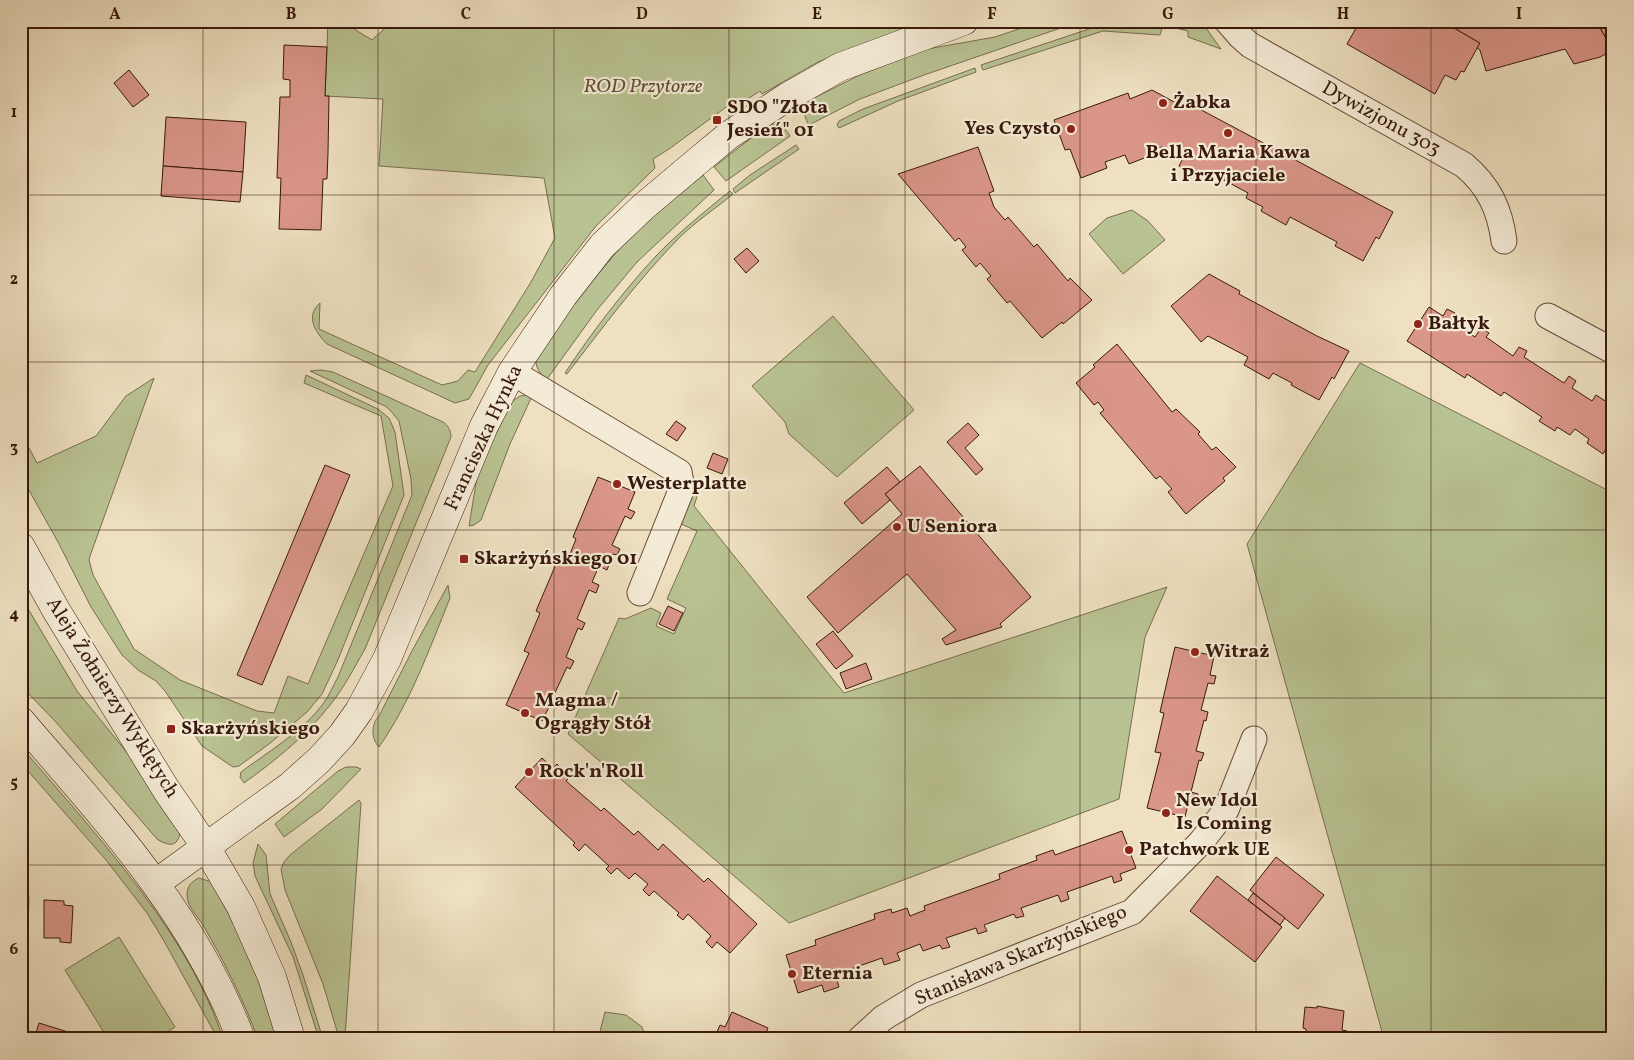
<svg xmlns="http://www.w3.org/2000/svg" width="1634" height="1060" viewBox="0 0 1634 1060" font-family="Vollkorn,serif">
<rect width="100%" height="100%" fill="#eee0c0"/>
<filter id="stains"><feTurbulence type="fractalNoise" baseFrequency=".004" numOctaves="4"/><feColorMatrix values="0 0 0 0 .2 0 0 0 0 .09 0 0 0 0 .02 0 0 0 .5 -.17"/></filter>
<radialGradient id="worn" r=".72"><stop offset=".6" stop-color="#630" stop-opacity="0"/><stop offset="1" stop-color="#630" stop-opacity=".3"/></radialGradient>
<g fill="#b9c292" stroke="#796e4e">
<path d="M328,21H341L372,40L393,21H923L818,62L762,94L760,91L732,109L729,105L669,149L653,159L655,168L596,226L488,365L469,399L455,403L327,344C315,332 305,316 320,303L319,329L442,385L458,381L468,370L475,372L531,282L555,238L544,178L379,166L383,99L325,96Z"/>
<path d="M1042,21H1081L924,75L860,99L809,125C804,118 803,109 808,101L860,75L927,49L995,37Z"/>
<path d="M1113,21H1201L1221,49L1188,37V31L1163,25L1160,35L1103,31L983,70L981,65Z"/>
<path d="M975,68L976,72L898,101L839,128L837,125L839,121L863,109Z"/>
<path d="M769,124C780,124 785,127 790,136L726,181L714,167Z"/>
<path d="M796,145L799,149L735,193L733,189L750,175Z"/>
<path d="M703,175L714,190L637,262L597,310L550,375L547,379C539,374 535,366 536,358L574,302L632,234Z"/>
<path d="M730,191L733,194C715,209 695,222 679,238C638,280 603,327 567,374L565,373C592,332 622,293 655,257C678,233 704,212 730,191Z"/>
<path d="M1132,210L1148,221L1165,240L1123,274L1089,234L1107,218Z"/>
<path d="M833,316L914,410L837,477L789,434L785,422L752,386Z"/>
<path d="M1360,363L1613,493V1039H1384L1247,544Z"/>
<path d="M321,370L333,372L443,422C448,425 451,431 451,437L365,649C354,668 344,688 330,705C306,736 276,760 244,783L240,777L241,772C269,751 302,732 323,704C329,696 333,686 338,677L412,495L411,479L399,421L390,410L385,406L310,371Z"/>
<path d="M306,375L378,409L389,418L395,432L404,495L337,662L322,694L307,712L269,744L239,766L233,767L202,746L165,691L156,681L138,670L122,655L91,607L58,542L21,476V433L37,463L96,436L126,396L154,378L90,556L89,560L93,575L134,649L180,680L257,711L274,713L288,676L308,684L393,486L381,416L304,383Z"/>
<path d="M527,395L532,396L510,444L481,520L474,525L469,526L477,477L484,459L511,402L520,396Z"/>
<path d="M696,481H702L694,506L844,693L1167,587L1145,637L1119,799L789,923L568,734L619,618L625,619L651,608L661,613L656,626L674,634L686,608L667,599L697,531L681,524L679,521Z"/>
<path d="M448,585L450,598C429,650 411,701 379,747C371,739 371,724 379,716L412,651Z"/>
<path d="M21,597L77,691L142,771L180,832C178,848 168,846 157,839L55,721L21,686Z"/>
<path d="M21,749L29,756C79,814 129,870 171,934C192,967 211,1001 223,1039H218L164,941L147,913L106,860L21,763Z"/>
<path d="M346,767H356L361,769L322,809L284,837L275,824L338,771Z"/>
<path d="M359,800L361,803L345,1037L339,1038L323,984L285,890L281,869L284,862L290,855Z"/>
<path d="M258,844L266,855L270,894L291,942L303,975L323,1039H319L293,957L255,876L253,863Z"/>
<path d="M199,878L212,882L246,948L264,994L277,1039H258C243,999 224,961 203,925C197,916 187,906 187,895C187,886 192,881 199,878Z"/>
<path d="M21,897H29L26,990H21Z"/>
<path d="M119,937L175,1027L157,1039H108L65,970Z"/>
<path d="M605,1012L626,1015L642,1027L646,1039H598Z"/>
</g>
<g fill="#da9689" stroke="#39190b">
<path d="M1360,21H1442L1480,43L1464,72L1461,71L1456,80L1445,75L1435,94L1347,44Z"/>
<path d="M1442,21H1596L1613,50L1600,57L1574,64L1565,49L1486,71L1480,50L1477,48L1480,43Z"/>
<path d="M1596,21H1613V50Z"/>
<path d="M284,45L327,47L325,96H329L328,153L327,179H323L321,230L279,229L281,178H277L280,97H290V80L283,79Z"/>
<path d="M129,70L149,95L133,107L114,83Z"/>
<path d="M1152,90L1189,110L1192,105L1393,212L1379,239L1376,237L1363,261L1335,246L1337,242L1290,217L1286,225L1261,211L1263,207L1246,198L1248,193L1209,172L1205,180L1179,166L1183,158L1162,147L1155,149L1157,153L1129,164L1125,155L1105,162L1107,168L1081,178L1070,149L1065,150L1054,120L1128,93L1130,99Z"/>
<path d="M166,117L246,122L243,172L163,166Z"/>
<path d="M978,147L994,191L989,193L994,207L1005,220L1008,217L1034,247L1037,244L1068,281L1070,278L1092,300L1063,324L1062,322L1042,338L1010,301L1007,303L987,279L991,276L980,263L976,267L962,250L966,247L959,238L955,241L898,174Z"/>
<path d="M163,166L243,172L240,202L161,196Z"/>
<path d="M747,248L759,261L746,273L734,259Z"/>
<path d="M1209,274L1240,291L1239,294L1317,336L1349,351L1334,379L1332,377L1319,400L1291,385L1292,383L1273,373L1269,379L1244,365L1248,357L1208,336L1201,342L1171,306Z"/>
<path d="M1429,307L1443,316L1447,309L1455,313L1450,321L1475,337L1481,328L1489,333L1486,337L1513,356L1519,347L1527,351L1524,357L1564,383L1569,376L1576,381L1572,388L1592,401L1596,395L1613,406V454L1606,449L1603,454L1587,443L1589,439L1575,429L1570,435L1557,427L1555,431L1539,421L1542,417L1504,392L1501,396L1467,374L1465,378L1407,341Z"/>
<path d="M1117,344L1172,412L1176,409L1200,432L1198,434L1212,450L1216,447L1236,467L1223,478L1225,481L1186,514L1168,492L1172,489L1160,476L1156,479L1100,413L1104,410L1098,402L1094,405L1076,383L1095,367L1093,365Z"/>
<path d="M676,421L686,428L677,441L666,434Z"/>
<path d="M968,423L979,435L965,448L983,469L976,475L947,442Z"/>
<path d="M713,453L728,459L722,474L707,468Z"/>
<path d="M325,465L350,475L262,685L237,675Z"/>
<path d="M920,466L1031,597L1000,624L1002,627L946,645L942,639L956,630L907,574L838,633L807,597L902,514L885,494Z"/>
<path d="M887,467L900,482L885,494L890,500L862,524L844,503Z"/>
<path d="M598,477L635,492L628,509L635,512L631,519L625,516L612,545L620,549L617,555L613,554L607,570L599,566L592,582L599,585L596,593L589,590L577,619L585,623L582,630L578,628L566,657L574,661L570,669L567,667L553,697L560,701L557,708L550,705L542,721L506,705L529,653L524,651L540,613L536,611L562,550L570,554L576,539L573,537Z"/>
<path d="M668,606L683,613L674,631L659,624Z"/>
<path d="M833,631L853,656L836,669L816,644Z"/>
<path d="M1175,647L1214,656L1210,675L1216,676L1214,684L1208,683L1201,710L1208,712L1206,721L1204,720L1196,751L1204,753L1201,761L1199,760L1191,792L1198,794L1197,801L1189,800L1185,817L1147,808L1161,753L1155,752L1164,713L1160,712Z"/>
<path d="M866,663L872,679L846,689L840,673Z"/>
<path d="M542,758L553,768L557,764L570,777L566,781L601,811L604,808L634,835L638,831L658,850L663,844L704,882L708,878L757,924L730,953L717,942L712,948L706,942L711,936L688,914L683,920L677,915L679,913L654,891L649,896L643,890L648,884L635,873L629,879L617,868L611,874L606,869L609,866L585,844L579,851L573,845L575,843L515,787Z"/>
<path d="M1122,831L1136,868L1120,874L1122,880L1114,883L1112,876L1067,892L1069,899L1061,902L1058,895L1021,908L1024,916L1016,918L1014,914L984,925L987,931L978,934L976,928L946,938L950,947L942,949L940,945L923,951L920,944L897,953L900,960L884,965L882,958L845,971L847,976L837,980L839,987L824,992L822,985L798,993L786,955L816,945L815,940L875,919L874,914L891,909L892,913L907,908L910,916L925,910L924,906L1000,879L999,874L1037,860L1036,856L1053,850L1055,855Z"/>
<path d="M1276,857L1324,895L1298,929L1250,890Z"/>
<path d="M1217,876L1282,927L1255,962L1190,911Z"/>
<path d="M1253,893L1285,918L1280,925L1248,900Z"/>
<path d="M44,900L64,901V905L73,906L71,943L60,942V938H44Z"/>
<path d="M1317,1006L1344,1011L1342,1030L1347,1031L1346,1039H1301L1302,1036L1306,1037V1029L1303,1028L1305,1007L1317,1008Z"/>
<path d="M732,1012L768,1028L764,1039H714L720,1025L725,1027Z"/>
<path d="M39,1023L68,1032L66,1039H34Z"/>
</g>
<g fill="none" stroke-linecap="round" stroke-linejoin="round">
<g stroke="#664b38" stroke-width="27">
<g id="street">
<path d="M1227,21L1241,37L1250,45L1464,165C1489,186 1500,210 1504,241"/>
<path d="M1548,316L1613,351"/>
<path d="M512,372L679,472L682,488L640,593"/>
<path d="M860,1039L883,1018L921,995L1132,912L1201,842L1226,810L1254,739"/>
</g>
</g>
<g stroke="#39190b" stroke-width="29">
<g id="secondary">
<path d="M21,547L56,610L167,791L206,847L241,907L272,977L291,1039"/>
<path d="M21,721C106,820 194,914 241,1039"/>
<path d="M156,883L290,786L319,760L342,735L359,711L387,659L484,426L512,372L563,296L602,246L643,207L700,159L729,135L787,97L840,67L964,21"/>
</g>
</g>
<use href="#street" stroke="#f4ebd6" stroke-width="25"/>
<use href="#secondary" stroke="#f4ebd6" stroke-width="28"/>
</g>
<path fill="none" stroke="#39190b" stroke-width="1" stroke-opacity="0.55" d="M203,21V1039M378,21V1039M554,21V1039M729,21V1039M905,21V1039M1080,21V1039M1256,21V1039M1431,21V1039M21,195H1613M21,362H1613M21,530H1613M21,698H1613M21,865H1613"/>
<g fill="#8f2418" stroke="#f4ebd6" stroke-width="2">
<circle cx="1163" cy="103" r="5"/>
<rect x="712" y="115" width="10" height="10" rx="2.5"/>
<circle cx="1071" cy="129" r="5"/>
<circle cx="1228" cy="133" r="5"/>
<circle cx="1418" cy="324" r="5"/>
<circle cx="617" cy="484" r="5"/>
<circle cx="897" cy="527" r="5"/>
<rect x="459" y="554" width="10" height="10" rx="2.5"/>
<circle cx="1195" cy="652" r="5"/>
<circle cx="525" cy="713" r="5"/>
<rect x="166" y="724" width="10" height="10" rx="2.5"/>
<circle cx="529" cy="772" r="5"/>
<circle cx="1166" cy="813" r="5"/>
<circle cx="1129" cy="850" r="5"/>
<circle cx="792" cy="974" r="5"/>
</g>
<g text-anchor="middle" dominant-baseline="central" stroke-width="4.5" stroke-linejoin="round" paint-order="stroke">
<g font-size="20" font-style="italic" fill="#5f4c34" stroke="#f4ebd6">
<text x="643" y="87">ROD Przytorze</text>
</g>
<g font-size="20" font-weight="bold" fill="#39190b" stroke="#f4ebd6" text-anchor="start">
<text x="1173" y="103">Żabka</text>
<text x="727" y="108">SDO "Złota<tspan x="727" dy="23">Jesień" 01</tspan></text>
<text x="1061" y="129" text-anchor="end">Yes Czysto</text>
<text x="1228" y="153" text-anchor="middle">Bella Maria Kawa<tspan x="1228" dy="23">i Przyjaciele</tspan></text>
<text x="1428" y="324">Bałtyk</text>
<text x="627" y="484">Westerplatte</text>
<text x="907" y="527">U Seniora</text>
<text x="474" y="559">Skarżyńskiego 01</text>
<text x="1205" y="652">Witraż</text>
<text x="535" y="701">Magma /<tspan x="535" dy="23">Ogrągły Stół</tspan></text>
<text x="181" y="729">Skarżyńskiego</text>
<text x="539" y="772">Rock'n'Roll</text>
<text x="1176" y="801">New Idol<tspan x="1176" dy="23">Is Coming</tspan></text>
<text x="1139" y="850">Patchwork UE</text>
<text x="802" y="974">Eternia</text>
</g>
<g font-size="20" fill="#39190b" stroke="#f4ebd6">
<text transform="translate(1381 119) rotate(29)">Dywizjonu 303</text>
<text transform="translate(484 438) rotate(-65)">Franciszka Hynka</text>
<text transform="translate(112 698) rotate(58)">Aleja Żołnierzy Wyklętych</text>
<text transform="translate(1021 956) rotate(-23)">Stanisława Skarżyńskiego</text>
</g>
</g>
<rect width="1634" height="1060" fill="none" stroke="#eee0c0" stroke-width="55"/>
<rect x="28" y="28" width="1578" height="1004" fill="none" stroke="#39190b" stroke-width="2"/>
<g font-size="16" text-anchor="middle" font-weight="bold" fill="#39190b">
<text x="115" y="19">A</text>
<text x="291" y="19">B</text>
<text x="466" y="19">C</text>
<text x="642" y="19">D</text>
<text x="817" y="19">E</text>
<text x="992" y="19">F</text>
<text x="1168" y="19">G</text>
<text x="1343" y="19">H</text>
<text x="1519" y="19">I</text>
<text x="14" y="117">1</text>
<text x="14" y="284">2</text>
<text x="14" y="452">3</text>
<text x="14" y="619">4</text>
<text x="14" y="787">5</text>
<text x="14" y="954">6</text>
</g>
<rect width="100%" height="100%" filter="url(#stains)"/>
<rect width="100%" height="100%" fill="url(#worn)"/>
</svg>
